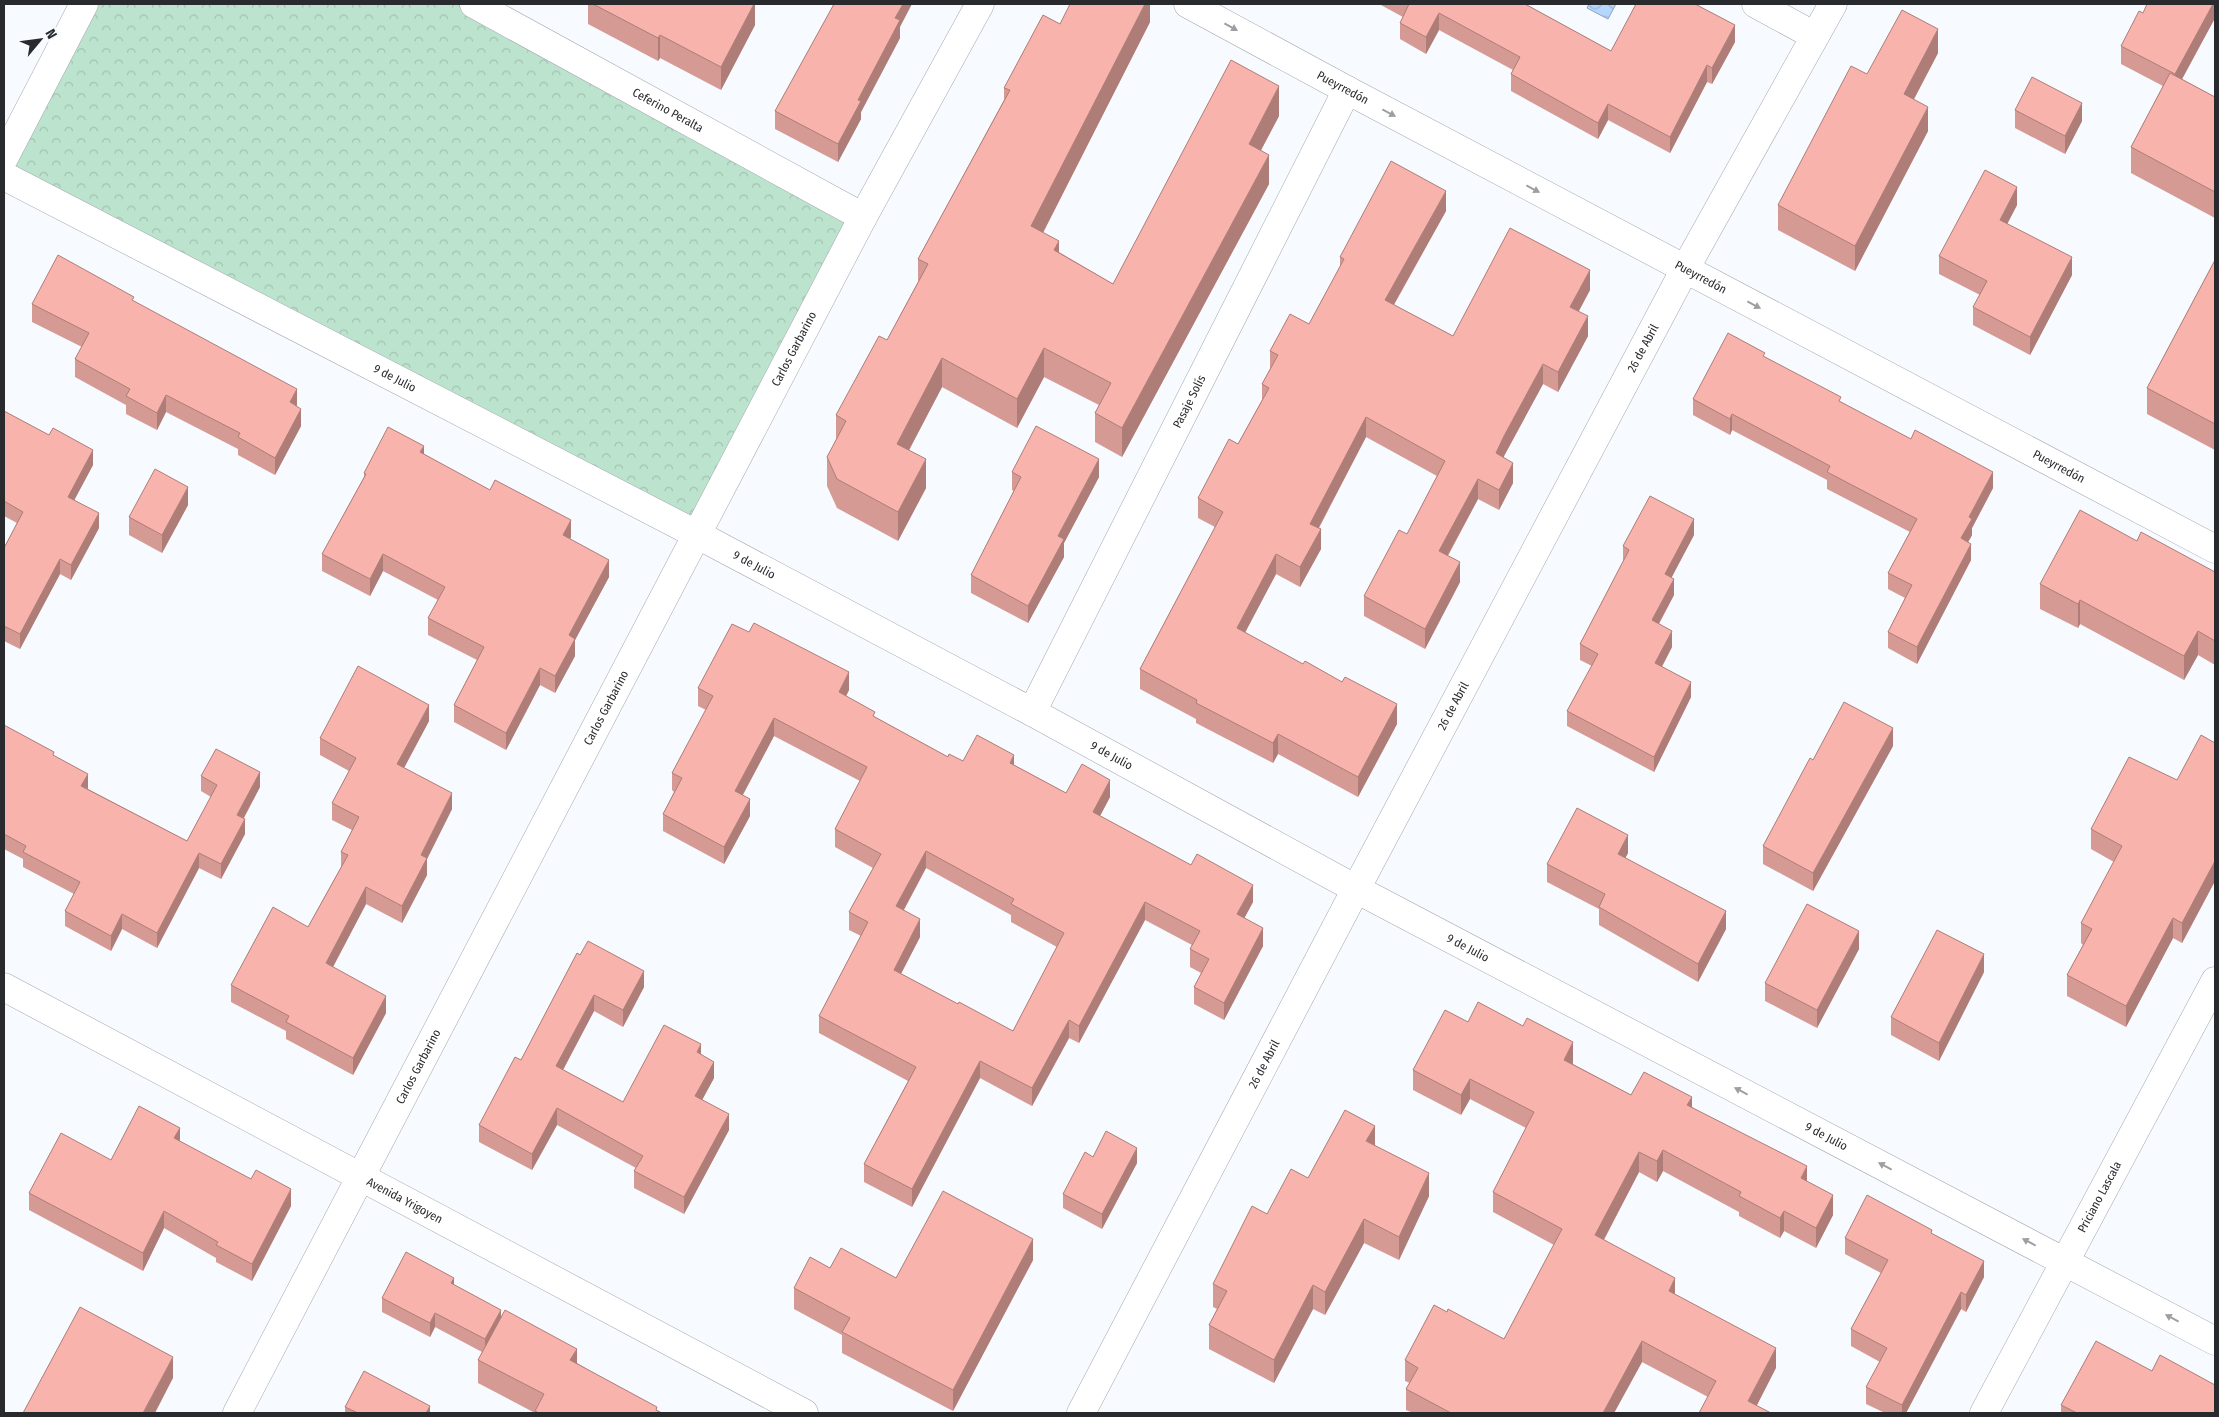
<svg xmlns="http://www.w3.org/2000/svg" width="2219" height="1417" viewBox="0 0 2219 1417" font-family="'Fira Sans Condensed',sans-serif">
<defs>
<pattern id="park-crowns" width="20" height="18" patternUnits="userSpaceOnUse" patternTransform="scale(1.25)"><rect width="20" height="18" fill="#bce3cd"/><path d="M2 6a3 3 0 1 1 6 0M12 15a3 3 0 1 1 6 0" fill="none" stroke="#a2c3b0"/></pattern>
<pattern id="water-waves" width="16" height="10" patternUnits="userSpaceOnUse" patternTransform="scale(1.25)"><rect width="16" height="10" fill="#b5d7fe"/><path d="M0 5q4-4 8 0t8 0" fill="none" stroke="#9cb9da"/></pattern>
</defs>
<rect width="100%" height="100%" fill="#f7faff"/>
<path fill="url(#park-crowns)" d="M84,4H461L863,217L698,535L4,176Z"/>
<path fill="url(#water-waves)" stroke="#8ba3bf" d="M1589,4H1616L1608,19L1587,8Z"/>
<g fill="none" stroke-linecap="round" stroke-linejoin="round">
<g stroke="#a4a8b0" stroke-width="29">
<g id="minor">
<path id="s1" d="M474,4L863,217"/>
<path id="s2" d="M1188,4L1347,90L2215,549"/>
<path d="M1756,4L1815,36"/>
<path d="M4,158L84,4"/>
<path id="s3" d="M4,176L698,535L1032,712L1356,889L2215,1341"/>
<path id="s4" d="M1032,712L1347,90"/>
<path id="s5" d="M237,1413L863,217L980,4"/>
<path id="s6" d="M1081,1413L1356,889L1685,269L1833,4"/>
<path id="s7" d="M1984,1413L2215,981"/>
</g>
</g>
<g stroke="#a4a8b0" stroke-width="29">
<g id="secondary">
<path id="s8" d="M4,987L804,1413"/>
</g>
</g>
<use href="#minor" stroke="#fff" stroke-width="28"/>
<use href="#secondary" stroke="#fff" stroke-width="28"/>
</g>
<g fill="#d59a94" fill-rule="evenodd">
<path d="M588,4H755V25L721,90L660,58L658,61L588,24Z"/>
<path d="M1150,4V22L1043,233L1059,252L1113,284L1279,116L1261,150L1269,184L1122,457L1095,442V413L1099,405L1044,377L1017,428L942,387L909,450L926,488L898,541L837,508L827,486V457L836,441V415L887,340L918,282V259L1004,100V88L1060,24Z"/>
<path d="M1379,4H1525L1611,51L1735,42L1712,84L1707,82L1670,153L1608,120L1598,139L1511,91V74L1513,70L1439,30L1426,54L1400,39V23L1403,17Z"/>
<path d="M2215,4V18L2182,79L2215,97V218L2131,173V147L2163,86L2121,64V46L2143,13Z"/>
<path d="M900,27V38L861,112V119L838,162L775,129V111Z"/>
<path d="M1938,53L1914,99L1928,131L1855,271L1778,230V205L1867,74Z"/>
<path d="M2015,110L2082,121L2065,154L2015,128Z"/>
<path d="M2017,205L2007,224L2072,275L2030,355L1973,325V307L1980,295L1939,274V256Z"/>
<path d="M1446,211L1394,305L1453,336L1590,290L1579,311L1588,336L1558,392L1543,384L1504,456V457L1513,483L1499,510L1478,499L1448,556L1460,582L1425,649L1364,616V596L1407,534L1437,476L1366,437L1319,528L1321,549L1300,587L1276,574L1245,632L1397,724L1358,797L1278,754L1273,763L1196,723V719L1140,689V669L1215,527L1198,518V498L1238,444L1262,400V384L1270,369V351L1309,324L1340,267V257Z"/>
<path d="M2215,260V450L2147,414V388Z"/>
<path d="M134,302L297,406L301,426L275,475L238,455V449L166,412L157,430L126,414V405L75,377V359L82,347L32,322V304Z"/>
<path d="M1765,357L1841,402L1993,488L1972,528V535L1968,542L1971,560L1917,664L1888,648V632L1905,598L1888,589V573L1910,532L1827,489V480L1732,430L1730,435L1693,415V399Z"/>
<path d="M4,411L93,465L74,500L99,528L71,580L60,574L20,649L4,641V548L17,523L4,516Z"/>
<path d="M424,454L571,537L570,539L609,577L575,640V656L555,693L540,685L506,750L454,722V705L477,660L428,635V618L438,600L383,571L370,596L322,571V554L364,477V473Z"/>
<path d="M1012,472L1099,477L1064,543V557L1028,623L971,593V575L1014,491L1012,490Z"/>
<path d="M188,505L162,553L129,535V517Z"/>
<path d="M1694,535L1671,578L1674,595L1659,624L1672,647L1662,667L1691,697L1654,772L1567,726V711L1592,666L1580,660V644L1623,562V546Z"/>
<path d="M2137,541L2215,572V665L2198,655L2184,680L2080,624L2078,628L2040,609V584Z"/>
<path d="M749,632L849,690L846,696L875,717L948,757L963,761L1014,765L1066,793L1110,797L1100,816L1253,902L1244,918L1263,946L1224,1020L1194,1004V987L1201,973L1190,967V949L1192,945L1145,920L1079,1043L1069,1038L1032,1106L980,1078L912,1207L864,1182V1164L908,1081L819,1033V1016L861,936L849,930V912L873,868L835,847V829L860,781L774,736L743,795L750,816L724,864L663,831V814L674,792L672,790V773L706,710L698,706V688ZM926,868L1011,915V922L1057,947L1013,1031L958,1004L901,974L920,937L904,910Z"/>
<path d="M429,721L404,768L452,809L427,859V875L402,923L366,904L333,967L386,1013L353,1075L286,1039V1031L231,1002V985L308,927L341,867V852L352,830L332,820V803L349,771L320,755V738Z"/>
<path d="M4,725L54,756L88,789L187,841L211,797L201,791V776L260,787L244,818L245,834L221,879L199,868L157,948L122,929L111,951L65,926V911L74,894L23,867V859L4,849Z"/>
<path d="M2215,743V881L2182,943L2173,938L2126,1027L2067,996V975L2083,945L2081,943V923L2114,862L2091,849V829L2177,780Z"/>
<path d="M1893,746L1813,891L1763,864V846L1813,760Z"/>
<path d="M1628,853L1625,858L1726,929L1698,982L1599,925V909L1547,882V864Z"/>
<path d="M1859,949L1817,1028L1765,1001V983Z"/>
<path d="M577,953L644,987L623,1027L594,1011L563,1070L623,1102L701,1054L714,1078L702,1100L729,1130L684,1214L634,1188V1171L636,1168L557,1125L532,1170L479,1142V1125L521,1060Z"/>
<path d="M1984,972L1939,1061L1891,1035V1017Z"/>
<path d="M1468,1022L1573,1063V1064L1631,1095L1692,1107L1807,1182L1833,1215L1816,1248L1784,1231L1780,1238L1739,1216V1212L1663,1171L1657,1182L1639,1172L1604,1240L1675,1294L1776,1368L1708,1397L1642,1362L1614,1413H1413L1406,1410V1389L1410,1383L1405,1381V1360L1504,1339L1554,1245L1493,1212V1192L1526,1128L1470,1099L1461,1115L1413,1090V1070Z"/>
<path d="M180,1141L291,1206L252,1281L216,1262V1258L164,1228L143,1271L29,1210V1193L111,1160Z"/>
<path d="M1375,1145L1429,1196L1399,1260L1364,1243L1325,1315L1313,1309L1274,1383L1209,1349V1325L1217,1309L1213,1307V1284L1308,1178Z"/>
<path d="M1093,1157L1137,1163L1102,1229L1063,1208V1194Z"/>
<path d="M1932,1234L1984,1277L1966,1312L1961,1309L1906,1413H1885L1866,1404V1387L1880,1362L1851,1346V1329L1881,1273L1845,1254V1238Z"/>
<path d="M1033,1260L953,1411L842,1353V1335L794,1309V1288L830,1268L896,1278Z"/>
<path d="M382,1298L501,1317L577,1363L662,1413H535L478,1383V1360L482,1352L435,1327L430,1337L382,1312Z"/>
<path d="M2152,1371L2215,1413H2061V1405Z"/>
<path d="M345,1407L430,1413H345Z"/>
</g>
<g fill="#ae7d78">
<path d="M754,4H755V25L721,90V67Z"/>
<path d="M903,4H912L900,27V38L861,112V119L838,162V144L895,18Z"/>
<path d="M1145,4H1150V22L1031,256V226Z"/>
<path d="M2213,4H2215V18L2175,92V74Z"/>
<path d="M1439,13V30L1426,54V37Z"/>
<path d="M1735,25V42L1712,84V68Z"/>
<path d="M1938,29V53L1904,118V94Z"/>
<path d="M660,35V58L658,61V38Z"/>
<path d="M1707,65V82L1670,153V137Z"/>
<path d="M1279,86V116L1249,173V144Z"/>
<path d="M2082,103V121L2065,154V136Z"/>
<path d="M1608,104V120L1598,139V123Z"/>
<path d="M1928,107V131L1855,271V246Z"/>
<path d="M1269,155V184L1122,457V428Z"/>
<path d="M2017,187V205L2000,238V220Z"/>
<path d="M1446,191V211L1385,320V300Z"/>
<path d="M1059,241V270L1054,250Z"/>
<path d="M2072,257V275L2030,355V337Z"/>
<path d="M1590,270V290L1570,327V307Z"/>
<path d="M1588,316V336L1558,392V372Z"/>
<path d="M1044,348V377L1017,428V399Z"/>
<path d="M942,358V387L897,473V444Z"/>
<path d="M1543,364V384L1504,456L1496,473V453L1504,436Z"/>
<path d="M297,389V406L290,402Z"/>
<path d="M166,395V412L157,430V413Z"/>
<path d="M301,409V426L275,475V458Z"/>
<path d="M1732,414V430L1730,435V419Z"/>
<path d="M1366,417V437L1310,544V524Z"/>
<path d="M424,446V463L420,452Z"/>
<path d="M93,450V465L68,512V497Z"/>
<path d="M926,459V488L898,541V512Z"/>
<path d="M1099,459V477L1064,543V557L1028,623V606L1058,536Z"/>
<path d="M1513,463V483L1499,510V490Z"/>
<path d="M1993,472V488L1972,528V535L1961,555V538L1969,517Z"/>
<path d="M1478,479V499L1439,571V551Z"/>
<path d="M188,487V505L162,553V535Z"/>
<path d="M99,513V528L71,580V565Z"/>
<path d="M1694,519V535L1665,590V574Z"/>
<path d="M571,520V537L563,552V535Z"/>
<path d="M1321,529V549L1300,587V567Z"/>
<path d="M1971,544V560L1917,664V647Z"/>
<path d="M383,554V571L370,596V579Z"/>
<path d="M1276,554V574L1237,648V628Z"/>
<path d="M60,559V574L20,649V634Z"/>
<path d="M609,560V577L575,640V656L555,693V676L569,635Z"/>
<path d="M1460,562V582L1425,649V629Z"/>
<path d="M1674,579V595L1652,636V620Z"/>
<path d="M2080,600V624L2078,628V604Z"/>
<path d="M1672,631V647L1655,679V663Z"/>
<path d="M2198,631V655L2184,680V656Z"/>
<path d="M540,668V685L506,750V733Z"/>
<path d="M849,672V690L839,710V692Z"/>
<path d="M1691,682V697L1654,772V757Z"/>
<path d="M1397,704V724L1358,797V777Z"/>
<path d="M429,705V721L397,781V764Z"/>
<path d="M774,718V736L735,809V791Z"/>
<path d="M1893,728V746L1813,891V873Z"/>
<path d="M1278,734V754L1273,763V743Z"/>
<path d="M1014,755V773L1010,763Z"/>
<path d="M260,772V787L237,830V815Z"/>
<path d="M88,774V789L81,786Z"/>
<path d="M1110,780V797L1093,829V812Z"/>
<path d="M452,793V809L427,859V875L402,923V906L421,855Z"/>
<path d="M750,799V816L724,864V847Z"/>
<path d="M245,819V834L221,879V864Z"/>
<path d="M1628,835V853L1618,872V854Z"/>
<path d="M926,851V868L896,924V906Z"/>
<path d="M199,853V868L157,948V933Z"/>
<path d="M2215,861V881L2182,943V923Z"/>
<path d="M1253,885V902L1237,932V914Z"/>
<path d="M366,887V904L326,980V963Z"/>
<path d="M1145,902V920L1079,1043V1026Z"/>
<path d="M1726,911V929L1698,982V964Z"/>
<path d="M122,914V929L111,951V936Z"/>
<path d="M2173,918V938L2126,1027V1006Z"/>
<path d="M920,919V937L894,987V970Z"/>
<path d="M1263,928V946L1224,1020V1003Z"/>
<path d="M1859,931V949L1817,1028V1010Z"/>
<path d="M1984,954V972L1939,1061V1043Z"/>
<path d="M644,971V987L623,1027V1010Z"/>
<path d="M594,995V1011L556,1083V1066Z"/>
<path d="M386,996V1013L353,1075V1058Z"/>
<path d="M1069,1020V1038L1032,1106V1088Z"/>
<path d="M1573,1042V1063L1564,1080V1060Z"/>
<path d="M701,1044V1061L697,1052Z"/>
<path d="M980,1061V1078L912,1207V1189Z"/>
<path d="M714,1062V1078L695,1113V1096Z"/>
<path d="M1470,1079V1099L1461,1115V1095Z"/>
<path d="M1692,1097V1118L1687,1105Z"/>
<path d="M557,1108V1125L532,1170V1154Z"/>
<path d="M729,1114V1130L684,1214V1197Z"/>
<path d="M1375,1126V1149L1366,1141Z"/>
<path d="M180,1128V1146L174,1138Z"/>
<path d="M1137,1148V1163L1102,1229V1214Z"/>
<path d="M1663,1150V1171L1657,1182V1161Z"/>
<path d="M1639,1152V1172L1595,1256V1235Z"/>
<path d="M1807,1166V1187L1801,1178Z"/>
<path d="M1429,1173V1196L1399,1260V1237Z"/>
<path d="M291,1189V1206L252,1281V1264Z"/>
<path d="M1833,1195V1215L1816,1248V1228Z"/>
<path d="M164,1211V1228L143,1271V1253Z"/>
<path d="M1784,1211V1231L1780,1238V1218Z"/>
<path d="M1364,1219V1243L1325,1315V1292Z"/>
<path d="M1033,1239V1260L953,1411V1390Z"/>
<path d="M1984,1261V1277L1966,1312V1295Z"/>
<path d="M454,1278V1292L451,1283Z"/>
<path d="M1675,1278V1299L1669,1291Z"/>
<path d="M1313,1285V1309L1274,1383V1360Z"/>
<path d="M1961,1292V1309L1906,1413H1902V1405Z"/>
<path d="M501,1310V1324L485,1353V1339Z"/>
<path d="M435,1313V1327L430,1337V1323Z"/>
<path d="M1642,1341V1362L1614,1413H1603Z"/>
<path d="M1776,1348V1368L1753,1413L1748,1401Z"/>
<path d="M577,1349V1371L570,1360Z"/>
<path d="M173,1357V1378L155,1413H143Z"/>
<path d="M430,1406V1413H426Z"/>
</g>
<g fill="#f8b3ac" stroke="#ae7d78" fill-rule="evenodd">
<path d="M593,4H754L721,67L660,35L658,38Z"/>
<path d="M834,4H903L895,18L900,20L858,100L861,101L838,144L775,111Z"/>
<path d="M1070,4H1145L1031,226L1059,241L1054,250L1113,284L1231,60L1279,86L1249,144L1269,155L1122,428L1095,413L1111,383L1044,348L1017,399L942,358L897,444L926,459L898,512L837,479L827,457L846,421L836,415L879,336L887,340L928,264L918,259L1010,90L1004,88L1043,15L1060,24Z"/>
<path d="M1409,4H1525L1611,51L1636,4H1695L1735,25L1712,68L1707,65L1670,137L1608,104L1598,123L1511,74L1520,57L1439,13L1426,37L1400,23Z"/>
<path d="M2147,4H2213L2175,74L2121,46L2139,11L2143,13Z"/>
<path d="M1902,10L1938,29L1904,94L1928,107L1855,246L1778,205L1851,66L1867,74Z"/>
<path d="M2170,73L2215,97V192L2131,147Z"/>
<path d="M2032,77L2082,103L2065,136L2015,110Z"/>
<path d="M1391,161L1446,191L1385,300L1453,336L1510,228L1590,270L1570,307L1588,316L1558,372L1543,364L1504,436L1496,453L1513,463L1499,490L1478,479L1439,551L1460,562L1425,629L1364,596L1399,530L1407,534L1445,461L1366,417L1310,524L1321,529L1300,567L1276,554L1237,628L1303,664L1305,661L1342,682L1345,677L1397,704L1358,777L1278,734L1273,743L1196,703L1197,700L1140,669L1223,512L1198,498L1229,439L1238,444L1269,388L1262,384L1278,355L1270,351L1290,314L1309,324L1344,259L1340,257Z"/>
<path d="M1985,170L2017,187L2000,220L2072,257L2030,337L1973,307L1987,281L1939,256Z"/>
<path d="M58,255L134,297L132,300L297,389L290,402L301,409L275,458L238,437L240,433L166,395L157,413L126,396L130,389L75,359L89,333L32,304Z"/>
<path d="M2215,260V424L2147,388Z"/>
<path d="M1728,333L1765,353L1763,356L1841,397L1839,401L1911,439L1915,430L1993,472L1969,517L1972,519L1961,538L1971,544L1917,647L1888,632L1912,585L1888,573L1917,519L1827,472L1830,466L1732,414L1730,419L1693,399Z"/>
<path d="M4,411L49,435L53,428L93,450L68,497L99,513L71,565L60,559L20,634L4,626V548L23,512L4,501Z"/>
<path d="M1036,426L1099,459L1058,536L1064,539L1028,606L971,575L1021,477L1012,472Z"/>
<path d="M388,427L424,446L420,452L490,490L495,480L571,520L563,535L609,560L569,635L575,639L555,676L540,668L506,733L454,705L484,647L428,618L445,587L383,554L370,579L322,554L366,474L364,473Z"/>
<path d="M155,469L188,487L162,535L129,517Z"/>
<path d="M1650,496L1694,519L1665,574L1674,579L1652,620L1672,631L1655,663L1691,682L1654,757L1567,711L1598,654L1580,644L1629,550L1623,546Z"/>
<path d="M2080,510L2137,541L2141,532L2215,572V641L2198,631L2184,656L2080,600L2078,604L2040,584Z"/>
<path d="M754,623L849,672L839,692L875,712L873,716L948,757L949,754L963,761L977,735L1014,755L1010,763L1066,793L1082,764L1110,780L1093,812L1191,865L1197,854L1253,885L1237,914L1263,928L1224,1003L1194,987L1209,959L1190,949L1200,931L1145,902L1079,1026L1069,1020L1032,1088L980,1061L912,1189L864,1164L916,1067L819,1016L868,922L849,912L881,854L835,829L867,767L774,718L735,791L750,799L724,847L663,814L682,778L672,773L713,696L698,688L732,624L749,632ZM926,851L1014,899L1011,904L1064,933L1013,1031L959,1002L958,1004L894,970L920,919L896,906Z"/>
<path d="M358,666L429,705L397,764L452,793L421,855L427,858L402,906L366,887L326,963L386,996L353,1058L286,1022L289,1016L231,985L273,907L308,927L348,855L341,852L359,817L332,803L356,758L320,738Z"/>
<path d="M1844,702L1893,728L1813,873L1763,846L1810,758L1813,760Z"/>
<path d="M4,725L54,752L53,755L88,774L81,786L187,841L217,785L201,776L216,749L260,772L237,815L245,819L221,864L199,853L157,933L122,914L111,936L65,911L80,882L23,852L26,846L4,834Z"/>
<path d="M2201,735L2215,743V861L2182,923L2173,918L2126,1006L2067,975L2092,929L2081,923L2122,846L2091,829L2129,757L2177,780Z"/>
<path d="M1577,808L1628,835L1618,854L1726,911L1698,964L1599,907L1605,894L1547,864Z"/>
<path d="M1807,904L1859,931L1817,1010L1765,983Z"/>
<path d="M1937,930L1984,954L1939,1043L1891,1017Z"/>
<path d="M588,941L644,971L623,1010L594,995L556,1066L623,1102L664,1025L701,1044L697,1052L714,1062L695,1096L729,1114L684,1197L634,1171L643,1156L557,1108L532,1154L479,1125L515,1057L521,1060L577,953L580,955Z"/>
<path d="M1478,1002L1523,1026L1527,1018L1573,1042L1564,1060L1631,1095L1644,1072L1692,1097L1687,1105L1807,1166L1801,1178L1833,1195L1816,1228L1784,1211L1780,1218L1739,1196L1741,1192L1663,1150L1657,1161L1639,1152L1595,1235L1675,1278L1669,1291L1776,1348L1748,1401L1771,1413H1699L1716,1381L1642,1341L1603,1413H1451L1406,1389L1418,1368L1405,1360L1434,1305L1447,1312L1448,1309L1504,1339L1562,1229L1493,1192L1534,1112L1470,1079L1461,1095L1413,1070L1445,1010L1468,1022Z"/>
<path d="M139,1106L180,1128L174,1138L251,1179L256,1170L291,1189L252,1264L216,1245L218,1242L164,1211L143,1253L29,1193L61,1133L111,1160Z"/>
<path d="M1345,1110L1375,1126L1366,1141L1429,1173L1399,1237L1364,1219L1325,1292L1313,1285L1274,1360L1209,1325L1227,1291L1213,1284L1252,1206L1267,1214L1291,1169L1308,1178Z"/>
<path d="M1106,1131L1137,1148L1102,1214L1063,1194L1085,1152L1093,1157Z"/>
<path d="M943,1191L1033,1239L953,1390L842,1332L850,1318L794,1288L810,1257L830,1268L841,1248L896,1278Z"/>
<path d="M1867,1195L1932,1230L1931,1233L1984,1261L1966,1295L1961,1292L1902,1405L1866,1387L1887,1348L1851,1329L1888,1260L1845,1238Z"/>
<path d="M406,1252L454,1278L451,1283L501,1310L485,1339L435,1313L430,1323L382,1298Z"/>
<path d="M80,1307L173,1357L143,1413H23Z"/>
<path d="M505,1310L577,1349L570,1360L657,1407L656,1410L662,1413H539L535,1411L544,1394L478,1360Z"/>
<path d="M2096,1341L2152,1371L2160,1355L2215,1385V1413H2077L2061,1405Z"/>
<path d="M364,1371L430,1406L426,1413H358L345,1407Z"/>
</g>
<defs><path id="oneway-solid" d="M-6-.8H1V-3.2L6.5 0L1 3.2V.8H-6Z" transform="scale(1.25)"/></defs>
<g fill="#9e9fa0">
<use href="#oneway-solid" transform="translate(1231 27) rotate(29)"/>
<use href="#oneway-solid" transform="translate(1389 113) rotate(28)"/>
<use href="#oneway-solid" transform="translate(1533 189) rotate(28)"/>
<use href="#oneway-solid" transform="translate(1754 305) rotate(28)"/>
<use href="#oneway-solid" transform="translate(1741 1091) rotate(-152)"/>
<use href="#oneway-solid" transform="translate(1885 1166) rotate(-152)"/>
<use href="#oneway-solid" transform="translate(2029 1242) rotate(-152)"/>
<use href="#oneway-solid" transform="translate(2172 1318) rotate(-152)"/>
</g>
<g text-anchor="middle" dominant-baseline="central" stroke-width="4.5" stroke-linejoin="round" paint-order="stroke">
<g font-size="12" fill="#282a2d" stroke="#f7faff">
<text stroke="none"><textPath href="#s2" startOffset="176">Pueyrredón</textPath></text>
<text stroke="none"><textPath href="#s1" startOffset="221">Ceferino Peralta</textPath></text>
<text stroke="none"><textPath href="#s2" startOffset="581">Pueyrredón</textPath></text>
<text stroke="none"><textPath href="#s5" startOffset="1201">Carlos Garbarino</textPath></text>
<text stroke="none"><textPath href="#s6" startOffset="1204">26 de Abril</textPath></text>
<text stroke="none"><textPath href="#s3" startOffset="440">9 de Julio</textPath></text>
<text stroke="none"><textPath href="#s4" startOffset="348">Pasaje Solís</textPath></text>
<text stroke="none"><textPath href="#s2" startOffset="986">Pueyrredón</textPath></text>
<text stroke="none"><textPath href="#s3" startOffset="845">9 de Julio</textPath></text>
<text stroke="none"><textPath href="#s6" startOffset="799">26 de Abril</textPath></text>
<text stroke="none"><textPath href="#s5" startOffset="796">Carlos Garbarino</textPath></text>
<text stroke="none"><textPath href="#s3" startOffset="1250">9 de Julio</textPath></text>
<text stroke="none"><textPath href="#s3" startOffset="1655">9 de Julio</textPath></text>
<text stroke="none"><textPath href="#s6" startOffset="394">26 de Abril</textPath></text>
<text stroke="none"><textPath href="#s5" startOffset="391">Carlos Garbarino</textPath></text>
<text stroke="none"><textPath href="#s3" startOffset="2060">9 de Julio</textPath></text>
<text stroke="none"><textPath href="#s7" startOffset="245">Priciano Lascala</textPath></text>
<text stroke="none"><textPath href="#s8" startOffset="454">Avenida Yrigoyen</textPath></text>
</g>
</g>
<rect width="2219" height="1417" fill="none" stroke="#282a2d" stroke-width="10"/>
<g transform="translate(40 40) rotate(61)" stroke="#f7faff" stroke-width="4" paint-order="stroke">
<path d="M0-4L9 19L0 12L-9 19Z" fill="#282a2d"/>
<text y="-8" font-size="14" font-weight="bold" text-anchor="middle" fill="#282a2d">N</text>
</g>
</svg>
